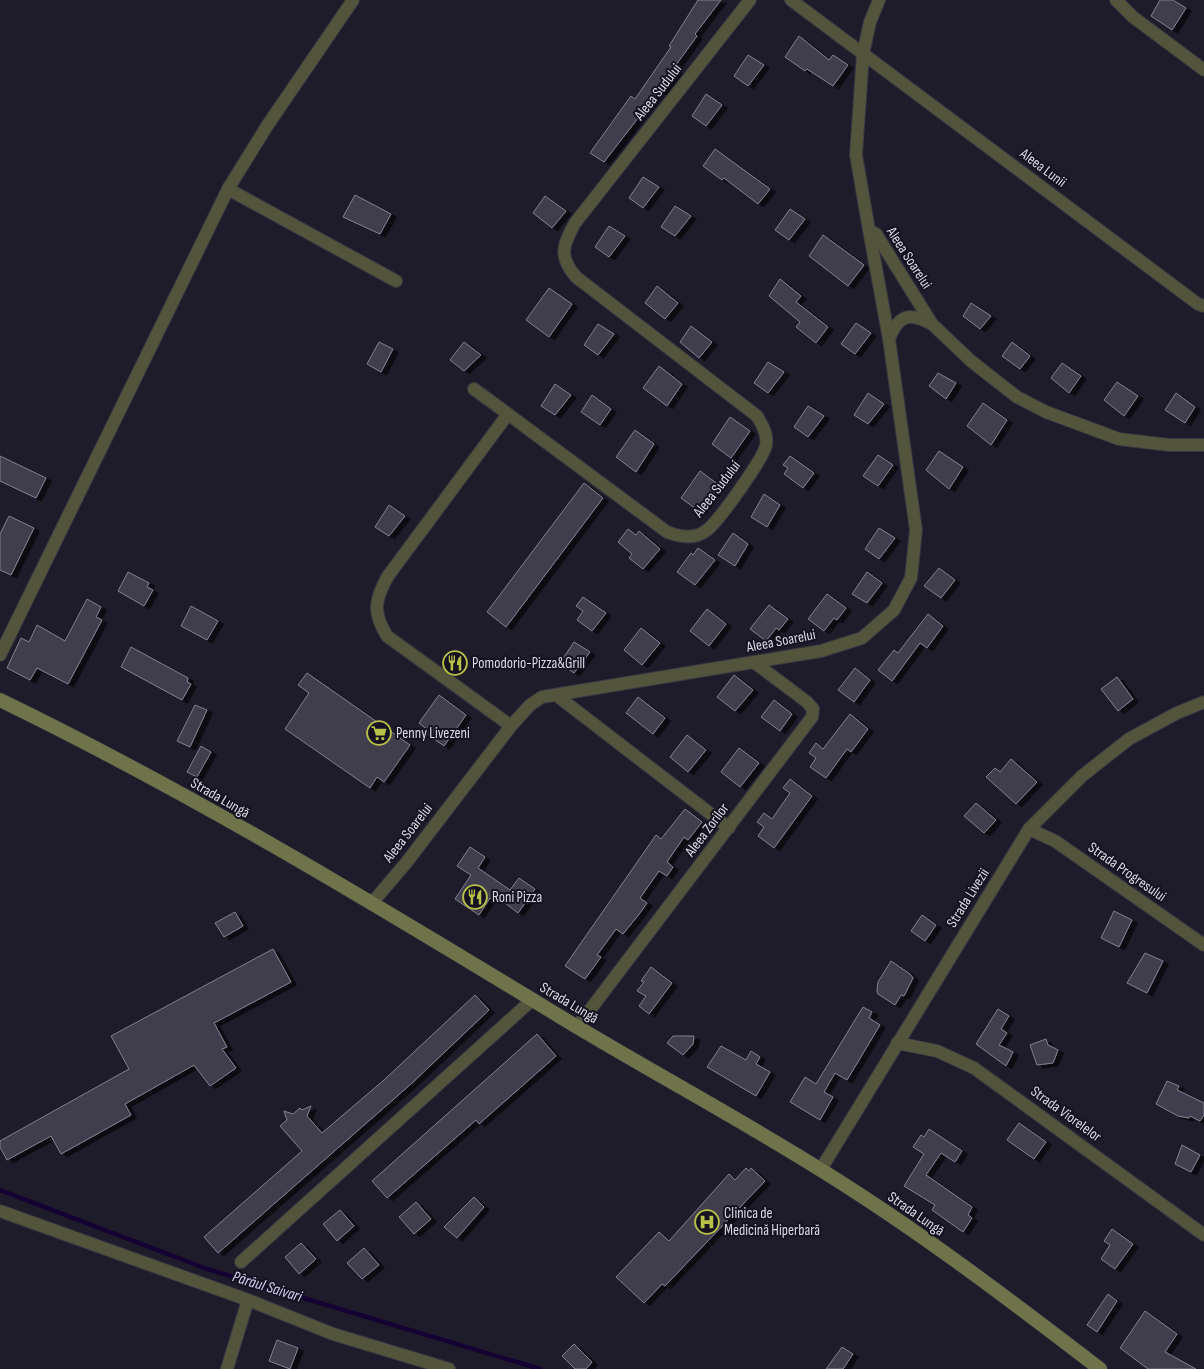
<svg xmlns="http://www.w3.org/2000/svg" width="1204" height="1369" viewBox="0 0 1204 1369" font-family="'Sofia Sans Condensed',sans-serif">
<defs>
<filter id="shadow"><feDropShadow dx="5.5" dy="3" stdDeviation="0" flood-color="#0009"/></filter>
</defs>
<rect width="100%" height="100%" fill="#1e1b2a"/>
<g fill="none" stroke-linecap="round" stroke-linejoin="round">
<path stroke="#140232" stroke-width="4.5" d="M0,1190L207,1269L540,1369"/>
</g>
<g fill="#3f3c4d" stroke="#838093" filter="url(#shadow)">
<path d="M698,0H721L695,34L697,36L673,69L677,71L661,92L659,91L604,162L590,153L631,96L635,99L671,47L669,46Z"/>
<path d="M1160,0H1173L1186,8L1172,30L1151,16Z"/>
<path d="M799,36L829,60L833,55L848,65L833,86L807,69L805,71L785,57Z"/>
<path d="M748,55L764,65L748,86L734,76Z"/>
<path d="M706,94L722,105L706,126L692,116Z"/>
<path d="M715,149L770,189L758,204L724,178L722,180L703,166Z"/>
<path d="M643,177L659,187L643,208L629,198Z"/>
<path d="M355,195L391,214L380,234L343,217Z"/>
<path d="M545,196L566,211L552,228L533,213Z"/>
<path d="M675,206L691,216L675,236L661,227Z"/>
<path d="M790,209L805,219L789,240L775,230Z"/>
<path d="M609,226L625,236L609,257L595,247Z"/>
<path d="M823,235L864,265L848,286L809,256Z"/>
<path d="M780,279L801,296L796,302L828,327L816,343L796,327L800,322L769,296Z"/>
<path d="M657,286L678,303L665,319L645,303Z"/>
<path d="M549,288L572,304L549,337L526,320Z"/>
<path d="M971,303L991,316L980,329L963,316Z"/>
<path d="M856,323L871,333L855,354L841,344Z"/>
<path d="M598,324L614,334L598,355L584,345Z"/>
<path d="M691,326L712,342L699,358L680,342Z"/>
<path d="M379,342L393,349L381,372L367,364Z"/>
<path d="M464,342L481,355L464,371L450,360Z"/>
<path d="M1012,342L1030,356L1020,369L1002,356Z"/>
<path d="M768,362L784,372L768,393L754,383Z"/>
<path d="M1062,363L1081,376L1069,393L1051,378Z"/>
<path d="M659,366L682,384L667,406L643,388Z"/>
<path d="M938,373L956,383L946,399L929,386Z"/>
<path d="M1117,382L1138,396L1124,416L1104,400Z"/>
<path d="M555,384L571,395L555,415L541,406Z"/>
<path d="M868,393L884,404L868,424L854,415Z"/>
<path d="M1176,393L1195,407L1185,423L1165,410Z"/>
<path d="M592,395L611,409L600,425L581,412Z"/>
<path d="M983,403L1007,420L991,445L967,426Z"/>
<path d="M808,406L824,416L808,437L794,427Z"/>
<path d="M730,417L750,431L731,458L712,444Z"/>
<path d="M635,430L654,444L636,472L616,457Z"/>
<path d="M939,451L963,467L949,489L926,470Z"/>
<path d="M878,455L893,465L878,486L863,476Z"/>
<path d="M0,456L46,478L36,498L0,481Z"/>
<path d="M790,456L814,473L803,488L784,474L788,468L783,465Z"/>
<path d="M700,471L719,485L700,512L681,498Z"/>
<path d="M584,483L603,498L506,627L487,612Z"/>
<path d="M764,494L780,505L767,527L751,517Z"/>
<path d="M389,505L405,516L389,536L375,527Z"/>
<path d="M9,516L34,528L11,575L0,570V534Z"/>
<path d="M879,528L895,538L879,559L865,549Z"/>
<path d="M628,529L636,535L639,531L660,549L643,569L629,558L632,554L618,542Z"/>
<path d="M733,533L748,544L735,566L718,555Z"/>
<path d="M698,548L715,560L695,585L677,572L691,553L693,555Z"/>
<path d="M939,568L955,580L941,598L924,586Z"/>
<path d="M128,572L149,583L147,587L153,590L144,606L118,591Z"/>
<path d="M867,572L882,583L867,603L852,594Z"/>
<path d="M827,594L846,608L837,620L834,618L824,631L808,619Z"/>
<path d="M583,597L606,613L592,631L577,620L583,611L576,606Z"/>
<path d="M87,599L101,607L96,617L102,620L68,684L37,668L30,680L7,668L21,638L29,642L37,625L65,641Z"/>
<path d="M769,605L788,619L779,630L776,628L766,641L750,629Z"/>
<path d="M191,606L218,621L207,640L181,626Z"/>
<path d="M707,609L726,624L709,646L690,631Z"/>
<path d="M928,614L943,626L927,648L920,643L892,681L878,670L894,650L898,653Z"/>
<path d="M641,628L660,643L642,665L624,650Z"/>
<path d="M574,642L590,652L574,673L560,663Z"/>
<path d="M131,647L188,678L187,682L191,684L182,700L121,667Z"/>
<path d="M855,668L870,680L854,702L838,690Z"/>
<path d="M307,673L410,745L384,782L377,777L370,788L285,729L309,693L298,685Z"/>
<path d="M734,675L753,690L735,711L717,697Z"/>
<path d="M1117,677L1133,699L1118,711L1101,689Z"/>
<path d="M439,695L466,715L444,746L427,734L429,731L419,723Z"/>
<path d="M638,697L665,718L653,734L626,713Z"/>
<path d="M774,700L792,714L780,731L761,717Z"/>
<path d="M195,705L207,710L190,747L177,741Z"/>
<path d="M850,714L868,729L851,752L847,749L826,778L810,767L816,758L809,753L816,743L823,749Z"/>
<path d="M687,735L706,750L688,772L670,757Z"/>
<path d="M201,746L211,752L197,777L187,772Z"/>
<path d="M739,748L759,763L740,787L721,772Z"/>
<path d="M1011,759L1037,782L1016,804L986,777L995,768L1000,772Z"/>
<path d="M790,779L812,796L774,848L758,836L764,827L757,822L764,813L772,819L790,793L783,788Z"/>
<path d="M976,803L996,820L984,833L964,816Z"/>
<path d="M685,809L702,822L688,840L684,837L667,862L673,867L667,876L659,871L640,898L647,903L640,913L623,934L616,929L597,955L601,957L585,979L565,966L656,835L661,839Z"/>
<path d="M470,847L485,857L478,868L510,890L519,878L535,889L518,913L496,896L493,901L490,898L479,915L455,899L471,875L457,866Z"/>
<path d="M1114,911L1132,920L1119,947L1101,938Z"/>
<path d="M235,912L243,926L224,937L215,923Z"/>
<path d="M922,915L936,925L925,941L911,931Z"/>
<path d="M273,949L291,982L214,1023L227,1047L222,1049L236,1068L210,1086L194,1065L125,1104L131,1115L61,1154L51,1136L7,1160L0,1147V1141L129,1069L111,1036Z"/>
<path d="M1145,953L1163,961L1147,993L1127,983Z"/>
<path d="M891,961L910,974L913,978L904,996L901,995L895,1005L878,994L877,991L878,982Z"/>
<path d="M651,967L672,983L649,1014L639,1006L646,996L637,991L644,982L641,981Z"/>
<path d="M475,995L489,1010L411,1084L218,1253L204,1237L302,1151L280,1126L287,1120L284,1111L293,1114L300,1108L302,1110L311,1106L307,1116L322,1133L384,1080Z"/>
<path d="M863,1007L872,1012L869,1018L880,1025L847,1080L835,1073L824,1092L833,1097L820,1120L790,1102L805,1077L816,1084Z"/>
<path d="M998,1009L1009,1016L1001,1029L1007,1033L999,1045L1013,1052L1006,1066L976,1044Z"/>
<path d="M537,1034L556,1056L479,1124L476,1120L387,1198L372,1181Z"/>
<path d="M673,1036H694L693,1044L683,1055L667,1043Z"/>
<path d="M1046,1039L1048,1045L1058,1050L1053,1063L1037,1065L1030,1045Z"/>
<path d="M721,1046L746,1060L751,1051L760,1057L756,1064L770,1072L756,1096L707,1067Z"/>
<path d="M1167,1081L1179,1086L1177,1090L1204,1103V1115L1200,1121L1190,1116L1189,1118L1178,1116L1156,1104Z"/>
<path d="M1019,1123L1046,1142L1034,1159L1007,1140Z"/>
<path d="M929,1129L962,1151L955,1162L941,1153L926,1175L972,1207L968,1215L972,1218L963,1232L932,1210L935,1205L904,1186L924,1154L913,1147L921,1135L924,1137Z"/>
<path d="M1182,1145L1200,1155L1191,1172L1175,1164Z"/>
<path d="M746,1168L749,1171L751,1168L765,1181L665,1286L662,1284L644,1303L616,1277L659,1232L669,1241L729,1174L735,1180Z"/>
<path d="M474,1197L484,1207L457,1238L444,1227Z"/>
<path d="M416,1202L431,1219L414,1234L399,1217Z"/>
<path d="M340,1210L354,1226L337,1241L323,1224Z"/>
<path d="M1112,1229L1133,1244L1115,1269L1101,1259L1110,1245L1104,1241Z"/>
<path d="M301,1243L316,1259L299,1274L285,1257Z"/>
<path d="M364,1248L379,1265L362,1279L347,1263Z"/>
<path d="M1108,1294L1117,1301L1097,1332L1087,1325Z"/>
<path d="M1145,1311L1177,1334L1165,1352L1196,1369H1148L1120,1348Z"/>
<path d="M277,1340L298,1348L290,1369L269,1361Z"/>
<path d="M574,1344L592,1362L586,1369H575L562,1356Z"/>
<path d="M842,1347L853,1354L843,1369H826Z"/>
</g>
<g fill="none" stroke-linecap="round" stroke-linejoin="round">
<g stroke="#393644" stroke-width="14">
<g id="minor">
<path d="M791,0L1198,304L1204,306"/>
<path d="M879,0L870,22L863,54L856,155L869,230L876,234L932,324L971,361L1017,397L1046,412L1119,439L1169,445H1204"/>
<path d="M1116,0L1133,17L1204,70"/>
<path d="M228,189L396,281"/>
<path d="M889,339C899,314 910,312 932,324"/>
<path d="M474,389L508,414"/>
<path d="M0,655L228,189L267,126L353,0"/>
<path d="M556,695L729,828"/>
<path d="M511,726L387,636C372,612 375,599 388,576L508,414L667,532C680,537 695,540 707,530C718,522 764,458 766,445C768,434 762,425 757,416L576,277C558,256 563,245 575,223L750,0"/>
<path d="M1029,829L1055,841L1204,945"/>
<path d="M372,903L406,863L511,726L530,705L542,697L821,651L862,638L894,610L911,578L916,530L889,339L869,230"/>
<path d="M577,1027L812,717L813,709L807,702L755,663"/>
<path d="M897,1043L937,1051L974,1068L1204,1235"/>
<path d="M821,1169L1029,829L1082,776L1129,739L1177,713L1204,702"/>
<path d="M0,1211L248,1300L333,1334L449,1369"/>
<path d="M241,1262L532,1000"/>
<path d="M227,1369L248,1300"/>
</g>
</g>
<g stroke="#393644" stroke-width="15">
<path id="secondary" d="M0,700C196,795 383,909 569,1022C652,1072 738,1118 821,1170C918,1230 1010,1300 1100,1369"/>
</g>
<use href="#minor" stroke="#52543b" stroke-width="12"/>
<use href="#secondary" stroke="#6f7349" stroke-width="14"/>
</g>
<defs>
<g id="restaurant-ring" transform="scale(1.25)"><circle r="9.5" fill="#151221" stroke="#b8c147" stroke-width="1.5"/><path d="M-5-6h1v4h1v-4h1v4h1v-4h1v5L-1.5 .5V6h-2V.5L-5-1ZM5-6V6H3V1.5H1.5Q1.5-4 5-6Z" fill="#b8c147"/></g>
<g id="supermarket-ring" transform="scale(1.25)"><circle r="9.5" fill="#151221" stroke="#b8c147" stroke-width="1.5"/><path d="M-6-5.5h2.5l.6 2H6L4.5 2H-2.5L-4.4-4H-6ZM-1.5 3.2a1.3 1.3 0 1 0 .1 0ZM3 3.2a1.3 1.3 0 1 0 .1 0Z" fill="#b8c147"/></g>
<g id="hospital-ring" transform="scale(1.25)"><circle r="9.5" fill="#151221" stroke="#b8c147" stroke-width="1.5"/><path d="M-5-5h3v3.5h4V-5h3V5h-3V1.5h-4V5h-3Z" fill="#b8c147"/></g>
</defs>
<g fill-rule="evenodd">
<use href="#restaurant-ring" x="455" y="663"/>
<use href="#supermarket-ring" x="379" y="733"/>
<use href="#restaurant-ring" x="475" y="897"/>
<use href="#hospital-ring" x="707" y="1222"/>
</g>
<g text-anchor="middle" dominant-baseline="central" stroke-width="4" stroke-linejoin="round" paint-order="stroke">
<g font-size="15" fill="#dcdae5" stroke="#151221">
<text transform="translate(658 92) rotate(-52)">Aleea Sudului</text>
<text transform="translate(1043 168) rotate(37)">Aleea Lunii</text>
<text transform="translate(909 258) rotate(57)">Aleea Soarelui</text>
<text transform="translate(717 489) rotate(-52)">Aleea Sudului</text>
<text transform="translate(781 641) rotate(-11)">Aleea Soarelui</text>
<text transform="translate(220 798) rotate(30)">Strada Lungă</text>
<text transform="translate(707 830) rotate(-53)">Aleea Zorilor</text>
<text transform="translate(408 833) rotate(-52)">Aleea Soarelui</text>
<text transform="translate(1127 872) rotate(35)">Strada Progresului</text>
<text transform="translate(968 898) rotate(-58)">Strada Livezii</text>
<text transform="translate(569 1003) rotate(31)">Strada Lungă</text>
<text transform="translate(1066 1114) rotate(36)">Strada Viorelelor</text>
<text transform="translate(916 1214) rotate(35)">Strada Lungă</text>
</g>
<g font-size="15" fill="#dcdae5" stroke="#151221" text-anchor="start">
<text x="472" y="663">Pomodorio-Pizza&amp;Grill</text>
<text x="396" y="733">Penny Livezeni</text>
<text x="492" y="897">Roni Pizza</text>
<text x="724" y="1213">Clinica de<tspan x="724" dy="17">Medicină Hiperbară</tspan></text>
</g>
<g font-size="16" font-style="italic" fill="#d6cff2" stroke="#151221">
<text transform="translate(267 1287) rotate(17)">Pârâul Saivari</text>
</g>
</g>
</svg>
